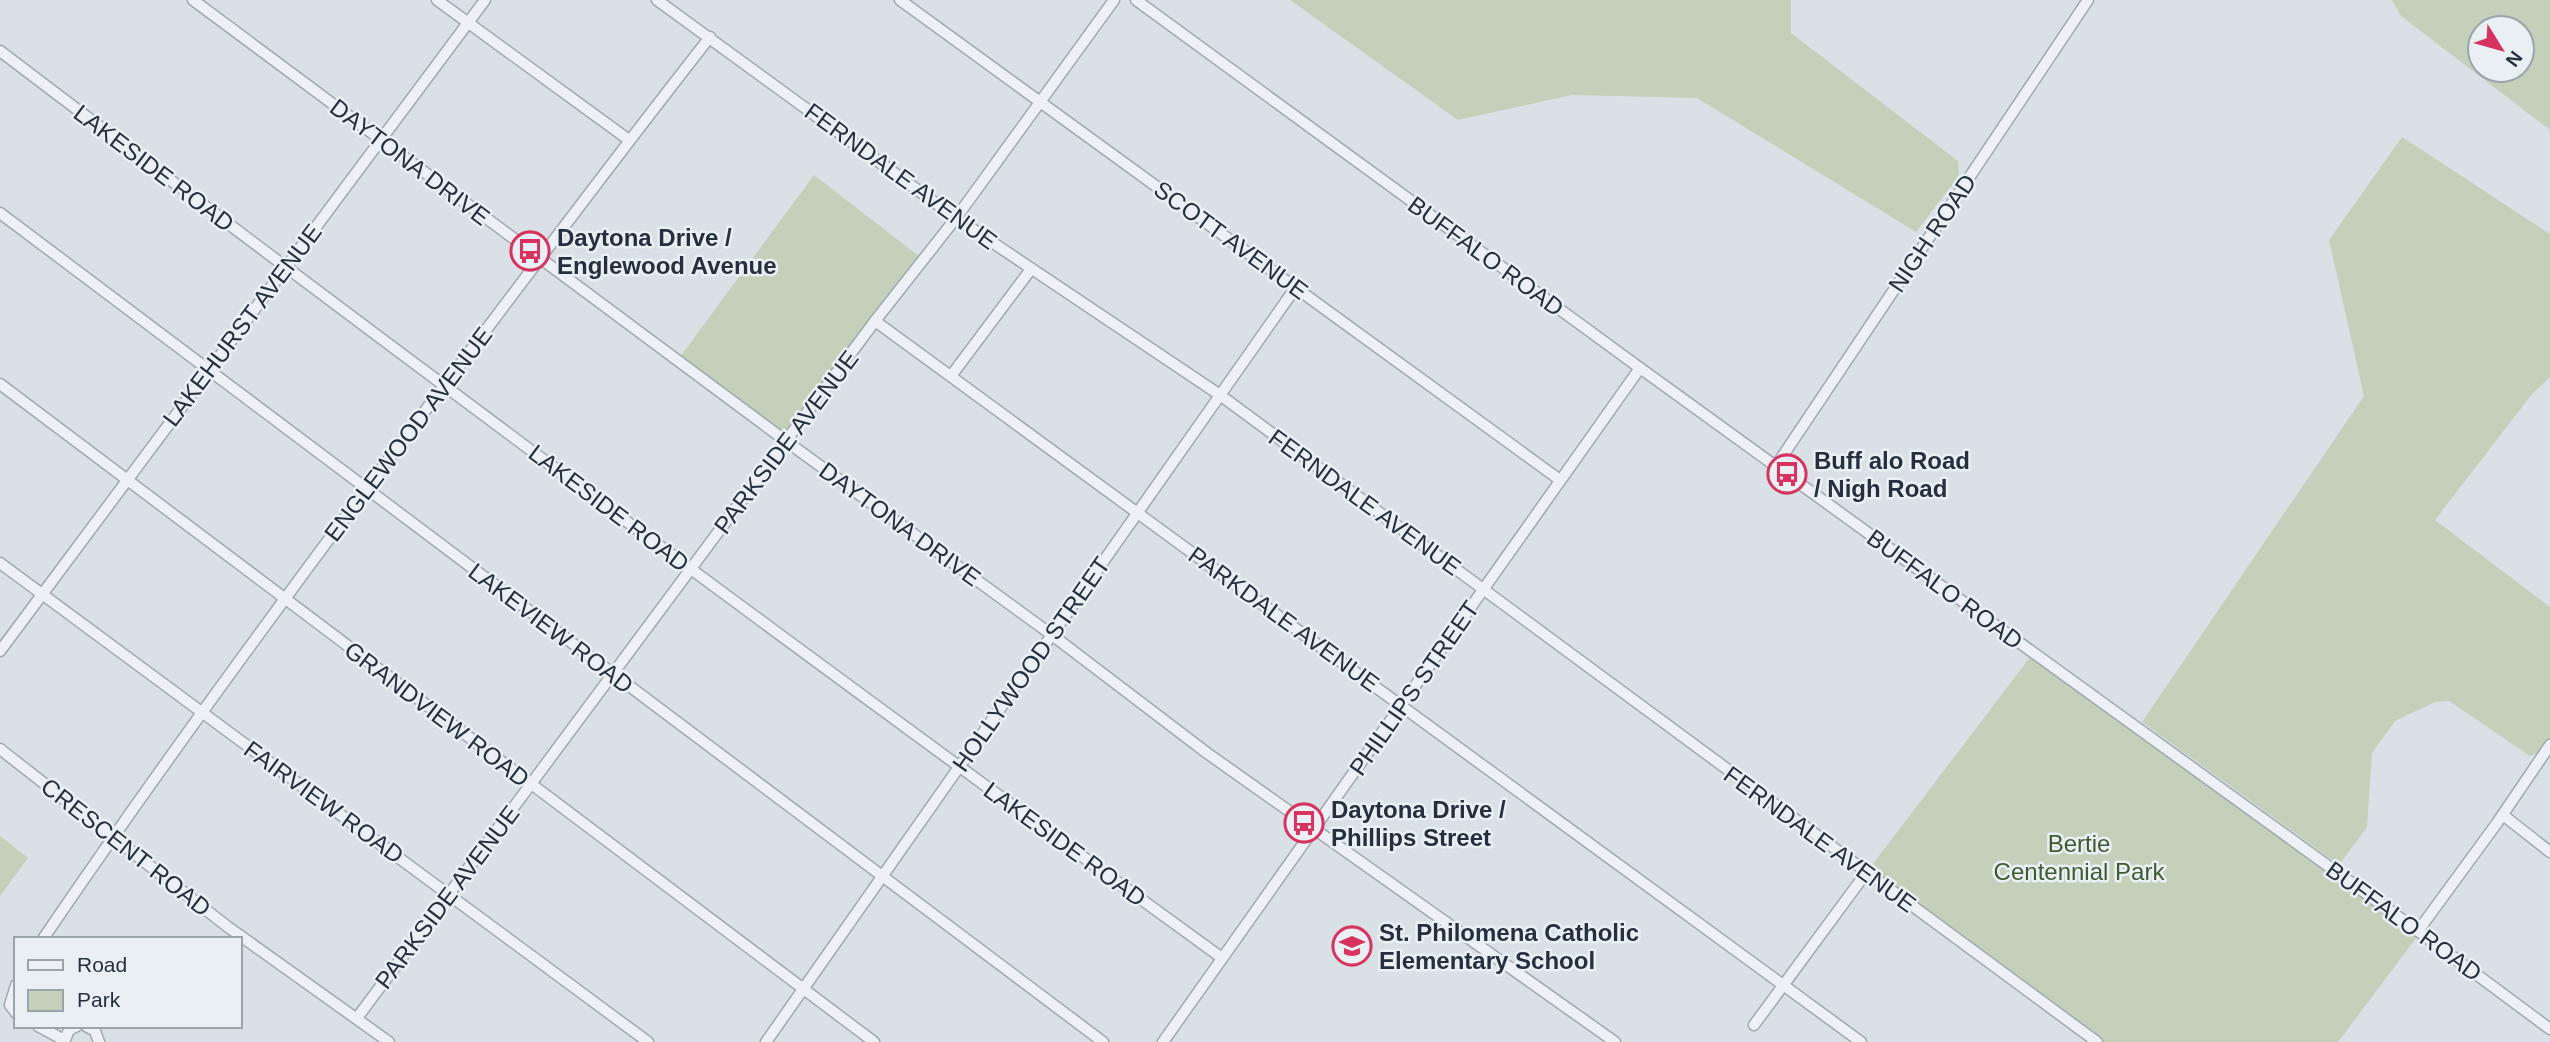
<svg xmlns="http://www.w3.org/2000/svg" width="2550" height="1042" viewBox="0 0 2550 1042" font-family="Helvetica,sans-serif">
<rect width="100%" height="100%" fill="#dae1e6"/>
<g fill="#c3d1bb" fill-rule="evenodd">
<path d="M1290,0H1791V33L1958,161L1959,176L1916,232L1697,98L1572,95L1458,120Z"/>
<path d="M2392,0H2550V130L2401,16ZM2480,28H2522V70H2480Z"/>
<path d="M2402,137L2550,234V377L2532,394L2435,520L2550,607V741L2543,751L2530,756L2449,701L2435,702L2395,721L2372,753L2367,827L2339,865L2142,722L2364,396L2329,240Z"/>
<path d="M814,175L924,260L785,441L677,361Z"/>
<path d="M2034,652L2419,934L2338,1042H2098L1866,873Z"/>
<path d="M0,836L28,858L0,896Z"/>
</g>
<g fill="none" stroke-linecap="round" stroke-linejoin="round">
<g stroke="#a0a8b0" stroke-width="13">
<g id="minor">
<path d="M193,0L786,441L1052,635L1207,753L1615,1042"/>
<path d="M437,0L629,140"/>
<path d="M657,0L956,218L1220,395L2097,1042"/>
<path d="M900,0L1560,480"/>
<path d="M1136,0L1640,368L2418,931L2550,1029"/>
<path d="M0,51C404,358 811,660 1222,958"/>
<path d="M0,213L1103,1042"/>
<path d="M875,321L1861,1042"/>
<path d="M951,376L1031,269"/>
<path d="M0,384L874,1042"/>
<path d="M1776,466L2088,0"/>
<path d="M0,563L648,1042"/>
<path d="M0,651L485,0"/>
<path d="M0,749L228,927L389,1042"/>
<path d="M2503,815L2550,852"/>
<path d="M2418,931L2497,823L2550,745"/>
<path d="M43,939C170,752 304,571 440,391C529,273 618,154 710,37"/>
<path d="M16,985L10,1005L16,1013"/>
<path d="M357,1018L875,321L956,218L1114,0"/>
<path d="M1754,1025L1866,873"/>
<path d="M38,1026L64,1040"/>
<path d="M86,1026L95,1031L99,1042"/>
<path d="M64,1042L69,1030L77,1026"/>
<path d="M766,1042L1296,287"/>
<path d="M1163,1042L1640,368"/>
</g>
</g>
<use href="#minor" stroke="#edf1f5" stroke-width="10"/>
</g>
<defs>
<g id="bus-ring" transform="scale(2.0125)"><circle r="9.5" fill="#eaeff4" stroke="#d73360" stroke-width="1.5"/><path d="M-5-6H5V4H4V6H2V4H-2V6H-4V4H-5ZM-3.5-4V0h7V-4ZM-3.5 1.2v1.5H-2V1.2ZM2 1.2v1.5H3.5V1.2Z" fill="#d73360"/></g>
<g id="school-ring" transform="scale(2.0125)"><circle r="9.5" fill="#eaeff4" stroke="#d73360" stroke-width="1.5"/><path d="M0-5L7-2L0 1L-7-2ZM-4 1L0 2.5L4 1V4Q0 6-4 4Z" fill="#d73360"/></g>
</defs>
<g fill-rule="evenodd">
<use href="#bus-ring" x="530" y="251"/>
<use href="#bus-ring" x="1787" y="474"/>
<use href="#bus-ring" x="1304" y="823"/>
<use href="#school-ring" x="1352" y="946"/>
</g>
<g text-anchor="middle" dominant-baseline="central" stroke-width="5" stroke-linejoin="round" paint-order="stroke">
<g font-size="24" fill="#24303d" stroke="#eaeff4">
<text transform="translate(410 162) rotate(37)">DAYTONA DRIVE</text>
<text transform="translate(154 168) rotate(37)">LAKESIDE ROAD</text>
<text transform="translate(901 176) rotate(36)">FERNDALE AVENUE</text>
<text transform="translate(1932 233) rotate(-56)">NIGH ROAD</text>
<text transform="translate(1231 240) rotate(36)">SCOTT AVENUE</text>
<text transform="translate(1486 256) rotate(36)">BUFFALO ROAD</text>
<text transform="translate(242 325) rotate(-53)">LAKEHURST AVENUE</text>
<text transform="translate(408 434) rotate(-53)">ENGLEWOOD AVENUE</text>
<text transform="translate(786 442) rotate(-53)">PARKSIDE AVENUE</text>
<text transform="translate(1365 502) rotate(36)">FERNDALE AVENUE</text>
<text transform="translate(609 508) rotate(37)">LAKESIDE ROAD</text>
<text transform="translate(900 524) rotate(36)">DAYTONA DRIVE</text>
<text transform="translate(1945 589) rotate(36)">BUFFALO ROAD</text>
<text transform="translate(1284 619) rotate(36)">PARKDALE AVENUE</text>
<text transform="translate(551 628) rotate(37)">LAKEVIEW ROAD</text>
<text transform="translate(1031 664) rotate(-55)">HOLLYWOOD STREET</text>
<text transform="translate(1414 688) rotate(-55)">PHILLIPS STREET</text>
<text transform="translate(437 714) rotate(37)">GRANDVIEW ROAD</text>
<text transform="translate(324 802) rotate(36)">FAIRVIEW ROAD</text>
<text transform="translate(1820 839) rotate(36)">FERNDALE AVENUE</text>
<text transform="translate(1065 844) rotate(36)">LAKESIDE ROAD</text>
<text transform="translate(126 847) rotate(38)">CRESCENT ROAD</text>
<text transform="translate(447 897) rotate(-53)">PARKSIDE AVENUE</text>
<text transform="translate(2404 921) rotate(36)">BUFFALO ROAD</text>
</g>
<g font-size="24" font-weight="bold" fill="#24303d" stroke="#eaeff4" text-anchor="start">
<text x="557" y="237">Daytona Drive /<tspan x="557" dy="28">Englewood Avenue</tspan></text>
<text x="1814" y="460">Buff alo Road<tspan x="1814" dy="28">/ Nigh Road</tspan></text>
<text x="1331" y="809">Daytona Drive /<tspan x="1331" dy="28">Phillips Street</tspan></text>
<text x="1379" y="932">St. Philomena Catholic<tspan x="1379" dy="28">Elementary School</tspan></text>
</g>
<g font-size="24" fill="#3d5a30" stroke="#eaeff4">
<text x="2079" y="843">Bertie<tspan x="2079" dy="28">Centennial Park</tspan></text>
</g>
</g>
<rect x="14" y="937" width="228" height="91" fill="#eaeff4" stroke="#9ba3ab" stroke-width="2"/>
<rect x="28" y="960" width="35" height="10" fill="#edf1f5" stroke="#9ba3ab" stroke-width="2"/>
<text x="77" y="972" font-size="21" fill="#24303d">Road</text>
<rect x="28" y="990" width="35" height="21" fill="#c3d1bb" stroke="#9ba3ab" stroke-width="2"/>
<text x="77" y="1007" font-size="21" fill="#24303d">Park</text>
<g transform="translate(2501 49) rotate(127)"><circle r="33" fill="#eaeff4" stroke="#9ba3ab" stroke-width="2"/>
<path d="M0-5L12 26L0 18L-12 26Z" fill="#d73360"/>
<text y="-10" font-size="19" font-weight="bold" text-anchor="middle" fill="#24303d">N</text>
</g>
</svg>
